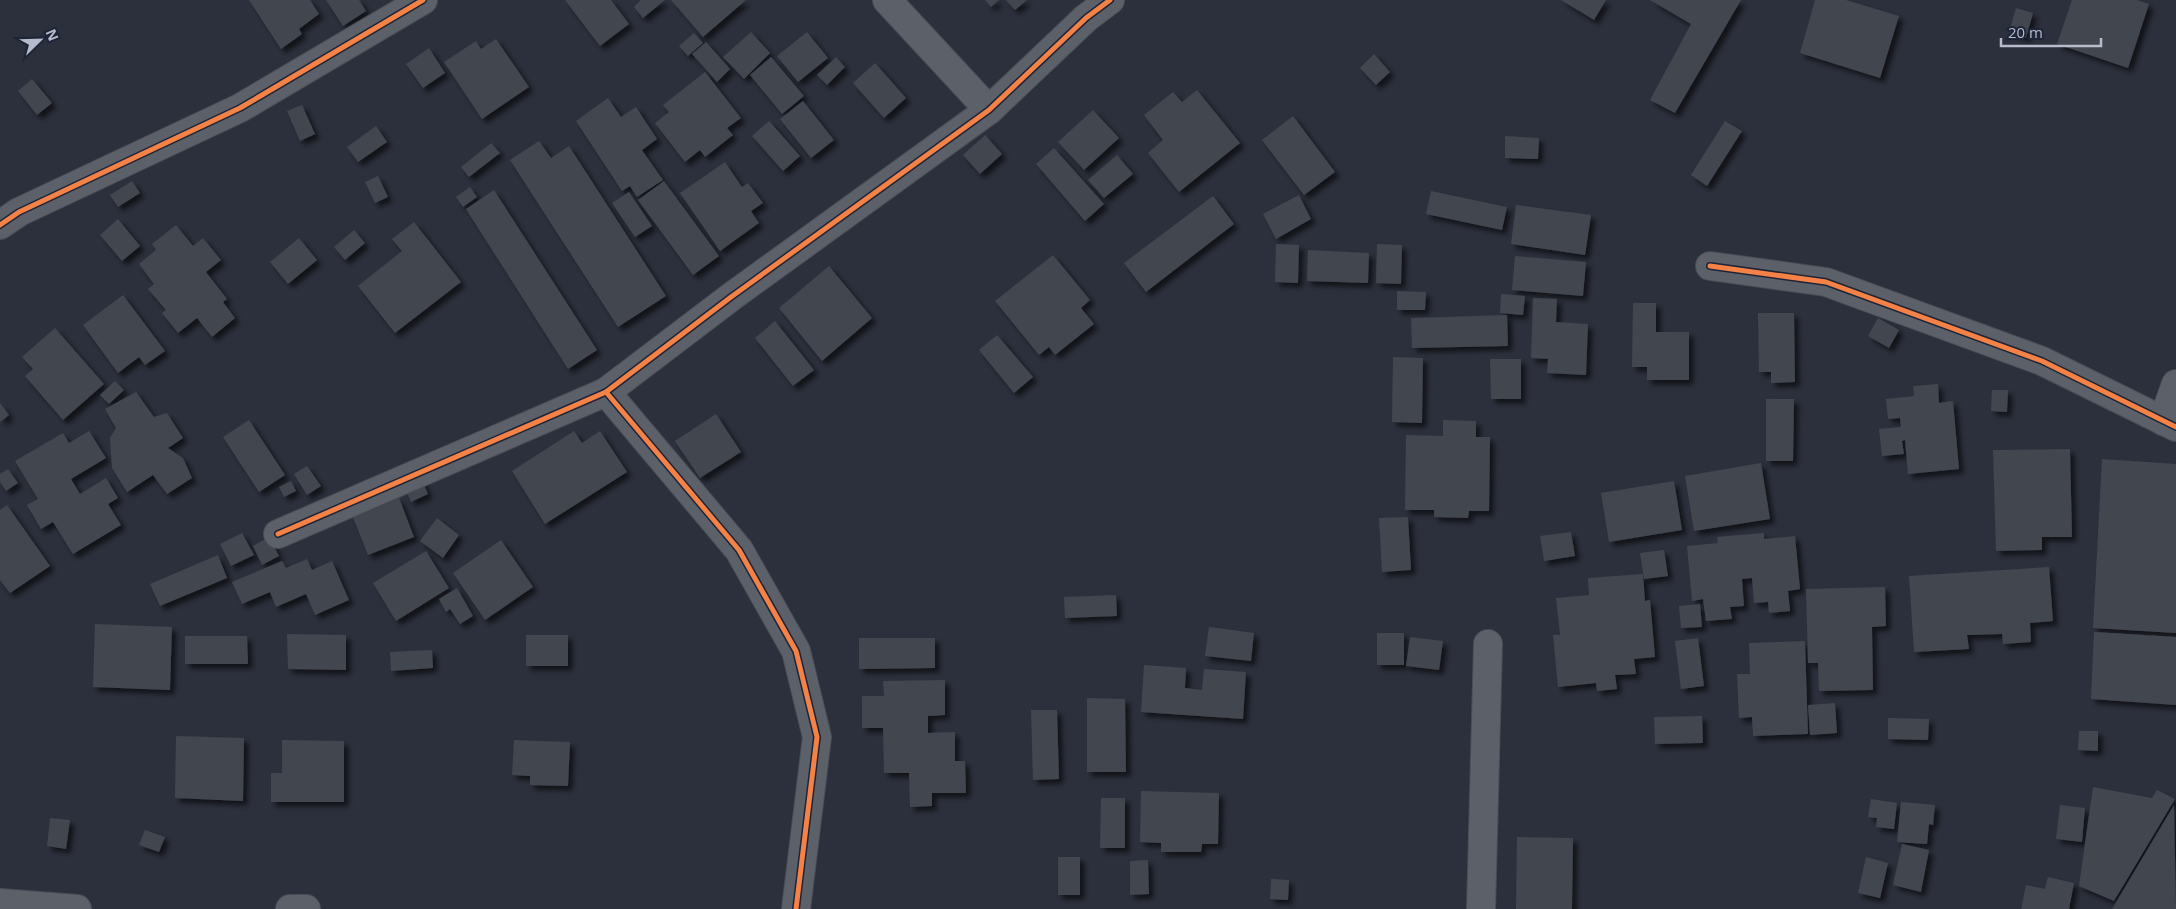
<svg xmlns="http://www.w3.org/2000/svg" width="2176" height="909" viewBox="0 0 2176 909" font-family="'Open Sans',sans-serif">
<defs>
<filter id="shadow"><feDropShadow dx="4.5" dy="4.5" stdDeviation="2.5" flood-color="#0009"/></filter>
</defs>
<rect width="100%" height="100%" fill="#2c303c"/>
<g fill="#424650" filter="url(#shadow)">
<path d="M249,0H310L319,14L299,29L302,34L281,49Z"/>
<path d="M326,0H359L366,11L343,26Z"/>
<path d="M565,0H611L629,24L600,46Z"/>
<path d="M641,0H665L643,18L634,7Z"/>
<path d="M671,0H746L703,37Z"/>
<path d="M985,0H999L991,7Z"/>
<path d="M1006,0H1027L1015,10Z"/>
<path d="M1561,0H1606L1594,20Z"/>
<path d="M1650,0H1741L1675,113L1650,100L1691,24Z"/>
<path d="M1815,0H1846L1899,16L1880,78L1800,53Z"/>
<path d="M2072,0H2137L2149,4L2128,68L2057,44Z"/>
<path d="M2016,8L2033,13L2026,38L2009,32Z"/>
<path d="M751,32L770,53L744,79L723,57Z"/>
<path d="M807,32L828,58L798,82L777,56Z"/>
<path d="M694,33L703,43L688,56L679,46Z"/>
<path d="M496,39L529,87L482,119L444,62L476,41L481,49Z"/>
<path d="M706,42L730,69L717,82L692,54Z"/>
<path d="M429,48L445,73L423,88L406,64Z"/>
<path d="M1374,54L1390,72L1376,85L1360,68Z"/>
<path d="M771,57L804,96L782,114L750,75Z"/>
<path d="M836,57L845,67L827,85L817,75Z"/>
<path d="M875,63L906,98L884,118L853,83Z"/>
<path d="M705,72L741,118L727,128L733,135L705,157L700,150L685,162L655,123L669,112L663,105Z"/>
<path d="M32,79L52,103L37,115L18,91Z"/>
<path d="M1197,90L1240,143L1179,192L1148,153L1163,140L1144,115L1173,92L1182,102Z"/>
<path d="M608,98L621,117L636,107L657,139L642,150L663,180L637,197L630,186L622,191L576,121Z"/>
<path d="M803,101L834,140L811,158L780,119Z"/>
<path d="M302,105L315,134L300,141L287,111Z"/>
<path d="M1093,110L1119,138L1084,170L1058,142Z"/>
<path d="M1293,116L1335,172L1304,195L1262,140Z"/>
<path d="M769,121L800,156L783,171L752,136Z"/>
<path d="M1725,121L1742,131L1707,186L1691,175Z"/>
<path d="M376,126L387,142L358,162L347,147Z"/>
<path d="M985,135L1002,154L980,174L963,155Z"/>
<path d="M1505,136L1539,138L1538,159L1505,158Z"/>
<path d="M539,141L551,158L569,146L666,296L618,327L510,160Z"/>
<path d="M491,143L500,153L469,177L461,167Z"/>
<path d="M1054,148L1104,204L1085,221L1036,164Z"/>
<path d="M1117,155L1133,174L1104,198L1088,180Z"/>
<path d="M725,162L742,187L748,183L763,203L751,211L759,223L720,251L680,193Z"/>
<path d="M378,176L388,197L375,203L365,182Z"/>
<path d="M132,181L140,193L118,207L110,195Z"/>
<path d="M664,181L719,256L693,275L638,200Z"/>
<path d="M470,187L477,197L463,207L456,197Z"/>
<path d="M494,190L597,350L568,369L466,209Z"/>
<path d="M1431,191L1507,207L1502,230L1426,214Z"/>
<path d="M629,192L652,226L635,237L612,203Z"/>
<path d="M1299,195L1311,219L1276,239L1263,214Z"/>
<path d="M1213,196L1234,224L1146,292L1124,263Z"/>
<path d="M1516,205L1591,215L1585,255L1511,244Z"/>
<path d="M118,219L140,246L122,261L100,235Z"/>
<path d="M414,222L461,282L395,333L358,286L402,251L392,239Z"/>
<path d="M176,225L193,246L203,238L221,260L206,272L227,299L223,302L235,318L212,337L197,318L178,333L162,313L166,310L148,289L154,284L139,264L156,250L152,244Z"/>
<path d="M354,230L365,243L345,260L334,247Z"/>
<path d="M299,238L317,260L288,284L270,262Z"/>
<path d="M1276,244L1299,245L1298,283L1275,282Z"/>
<path d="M1377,244L1402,245L1401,284L1376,283Z"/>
<path d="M1308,250L1369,253L1368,283L1307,281Z"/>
<path d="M1053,255L1090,300L1081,308L1094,324L1055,355L1049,347L1039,355L995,301Z"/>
<path d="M1515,256L1586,262L1583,296L1512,290Z"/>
<path d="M829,266L872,318L822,361L779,308Z"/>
<path d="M1397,291L1426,292L1425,310H1397Z"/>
<path d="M1501,294L1525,296L1523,315L1500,313Z"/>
<path d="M123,295L165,351L145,365L139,357L118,373L83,325Z"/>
<path d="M1533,298L1557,299L1556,322L1588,324L1586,375L1547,373L1548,359L1531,358Z"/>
<path d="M1633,303H1656V332H1689V380H1647V367H1632Z"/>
<path d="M1758,313H1794L1795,382L1771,383V372H1759Z"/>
<path d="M1507,315L1508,346L1412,348L1411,318Z"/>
<path d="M1878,318L1899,330L1889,348L1868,336Z"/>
<path d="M775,321L814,370L793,386L755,338Z"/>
<path d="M55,328L104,384L63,420L25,376L33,369L22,357Z"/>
<path d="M997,335L1033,377L1014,393L979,350Z"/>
<path d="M1393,357L1423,358L1422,423L1392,422Z"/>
<path d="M1490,359H1521V399H1491Z"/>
<path d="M115,381L124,390L109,404L100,395Z"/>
<path d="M1938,384L1939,403L1953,401L1959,469L1908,474L1905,440L1902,441L1904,454L1882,456L1879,429L1901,427L1900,418L1888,419L1886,399L1914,396L1913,386Z"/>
<path d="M1992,390H2008L2007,412L1991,411Z"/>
<path d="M136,392L154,417L167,413L183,438L168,448L183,458L192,478L167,494L153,475L127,492L112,468L110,438L116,428L105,409Z"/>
<path d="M1766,399H1794L1793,461H1766Z"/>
<path d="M0,403L9,415L0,422Z"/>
<path d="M716,414L741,452L700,478L675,441Z"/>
<path d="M249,420L285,475L259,492L223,437Z"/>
<path d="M1443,420L1476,421V437H1490L1489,511H1469L1468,518L1434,517V510H1405L1406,435L1443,436Z"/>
<path d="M89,431L106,458L71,479L80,494L106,478L118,498L108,504L121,525L73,554L53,522L41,529L27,505L38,499L15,461L63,433L69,443Z"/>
<path d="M574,431L582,443L600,431L627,472L545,524L512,471Z"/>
<path d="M2070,449L2072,537H2042V550L1996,551L1993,450Z"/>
<path d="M2102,459L2176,464V633L2093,628Z"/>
<path d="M1761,463L1770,519L1694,531L1685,476Z"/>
<path d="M307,466L321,486L307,495L294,474Z"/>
<path d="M8,469L18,483L6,491L0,482V474Z"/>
<path d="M421,478L428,494L411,502L404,485Z"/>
<path d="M291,481L296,491L284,497L279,487Z"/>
<path d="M1674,481L1682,530L1609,542L1601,493Z"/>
<path d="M399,498L414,537L368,555L353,517Z"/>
<path d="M7,505L50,566L10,593L0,580V510Z"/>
<path d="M1408,517L1411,570L1382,572L1379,518Z"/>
<path d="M437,518L459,535L443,558L420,541Z"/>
<path d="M1571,532L1575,556L1544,561L1540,536Z"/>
<path d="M242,533L254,555L231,566L220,544Z"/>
<path d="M1764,533V539L1795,536L1800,589L1788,591L1790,611L1769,613L1768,602L1754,603L1752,578L1742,579L1744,606L1730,607L1732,619L1706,621L1703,599L1692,601L1687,546L1718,543L1717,537Z"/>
<path d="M269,537L279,556L262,565L253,546Z"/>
<path d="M501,540L533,587L485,620L453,573Z"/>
<path d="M1664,550L1668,576L1644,579L1640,553Z"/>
<path d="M426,551L449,588L396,621L373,583Z"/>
<path d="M218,555L227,578L160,606L150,584Z"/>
<path d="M307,559L312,570L332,561L349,600L315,615L306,594L276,607L270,592L242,604L232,582L282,561L286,568Z"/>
<path d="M2049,567L2053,621L2030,623L2031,642L2003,644L2002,634L1967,635L1969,649L1914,652L1909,576Z"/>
<path d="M1643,574L1645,601L1650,600L1655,657L1634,659L1636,674L1615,675L1617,689L1597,691L1596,683L1558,687L1553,635H1560L1556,598L1589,595L1588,578Z"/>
<path d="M1885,587L1886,626L1872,627L1873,690L1819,691L1818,663H1808L1806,589Z"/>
<path d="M457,588L473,616L460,624L450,609L446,612L439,599Z"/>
<path d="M1116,595L1117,616L1065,618L1064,597Z"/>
<path d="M1700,604L1702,627L1681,628L1679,606Z"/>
<path d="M95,624L172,627L170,690L93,687Z"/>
<path d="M1209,627L1254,633L1251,661L1205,656Z"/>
<path d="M2094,632L2176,637V705L2091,699Z"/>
<rect x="1377" y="633" width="27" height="32"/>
<path d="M287,634L346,635V670L288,669Z"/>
<rect x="526" y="635" width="42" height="31"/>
<path d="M185,636H247L248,664H185Z"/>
<path d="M1410,637L1443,641L1439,670L1406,666Z"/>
<path d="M859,638H935V668L859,669Z"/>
<path d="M1698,638L1704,686L1681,689L1675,641Z"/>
<path d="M1805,641L1808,734L1753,736L1752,717L1739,718L1737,674H1750L1749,643Z"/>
<path d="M432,650L433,668L391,671L390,652Z"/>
<path d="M1144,665L1186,668L1185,688L1202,690L1204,669L1246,672L1243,719L1141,712Z"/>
<path d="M945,680V715L928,716V733L955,732V761H965L966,793H932V806L910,807L909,773H884L883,728H862V696H884L883,681Z"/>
<path d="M1087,698L1125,699L1126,772H1087Z"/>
<path d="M1835,703L1837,733L1810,735L1808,705Z"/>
<path d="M1031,710H1057L1059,779L1033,780Z"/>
<path d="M1702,716L1703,743L1655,744L1654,717Z"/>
<path d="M1888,718L1929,719L1928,740L1888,739Z"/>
<path d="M2079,731H2098V751L2078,750Z"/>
<path d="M176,736L244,738L243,801L175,798Z"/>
<path d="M282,740L344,741V802H271V773H282Z"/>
<path d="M514,740L570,742L568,786L530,785V776L512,775Z"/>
<path d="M2093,787L2152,798L2157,790L2175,799L2114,901L2079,886Z"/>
<path d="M1141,791L1219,793L1218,844H1202L1201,852H1161V843L1140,842Z"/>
<path d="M1101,798H1125V848H1100Z"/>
<path d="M1871,799L1897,803L1894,829L1876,827L1877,818L1868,817Z"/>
<path d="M1901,802L1935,805L1933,825L1929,824L1927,844L1897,842Z"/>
<path d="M2060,805L2085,808L2082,842L2056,839Z"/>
<path d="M2174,805L2176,909H2112Z"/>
<path d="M50,818L70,820L66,849L47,846Z"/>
<path d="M145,830L165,837L159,852L139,845Z"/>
<path d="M1517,837L1573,838L1572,909H1516Z"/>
<path d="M1902,844L1929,850L1921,892L1893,885Z"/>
<rect x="1058" y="857" width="22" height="38"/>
<path d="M1866,857L1888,863L1880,898L1858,893Z"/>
<path d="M1148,860L1149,894L1130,895V861Z"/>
<path d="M2048,877L2074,883L2069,909H2021L2026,885L2045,889Z"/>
<path d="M1271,879L1289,880L1288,900L1270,899Z"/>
</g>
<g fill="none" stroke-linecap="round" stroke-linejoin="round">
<g stroke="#4a4d56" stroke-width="30">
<g id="minor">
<path d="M887,0L989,110"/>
<path d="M0,225L19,212L240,108L423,0"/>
<path d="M1710,266L1826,282L2042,361L2176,427"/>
<path d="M606,392L739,550L796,651L817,737L796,909"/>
<path d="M2163,421L2176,384"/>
<path d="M278,534L606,392L731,297L989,110L1086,18L1110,0"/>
<path d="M0,903L77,909"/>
<path d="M290,909H306"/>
<path d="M1481,909L1488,644"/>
</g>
</g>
<use href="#minor" stroke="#5c6069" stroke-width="28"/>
<g stroke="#1e2538" stroke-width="8">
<g id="cycleway">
<path d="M0,225L19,212L240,108L423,0"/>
<path d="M1710,266L1826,282L2042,361L2176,427"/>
<path d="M606,392L739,550L796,651L817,737L796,909"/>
<path d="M278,534L606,392L731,297L989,110L1086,18L1110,0"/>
</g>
</g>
<use href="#cycleway" stroke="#f48246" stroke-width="5"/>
</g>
<g transform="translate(40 40) rotate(67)" stroke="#1e2538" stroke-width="4" paint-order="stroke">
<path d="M0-4L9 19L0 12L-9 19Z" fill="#b6bccc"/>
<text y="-8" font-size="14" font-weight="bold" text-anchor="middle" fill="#b6bccc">N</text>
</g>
<path d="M2001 38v8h100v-8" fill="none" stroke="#b6bccc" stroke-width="2.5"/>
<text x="2008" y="38" font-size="15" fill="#b6bccc" stroke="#1e2538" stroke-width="4" paint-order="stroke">20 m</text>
</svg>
